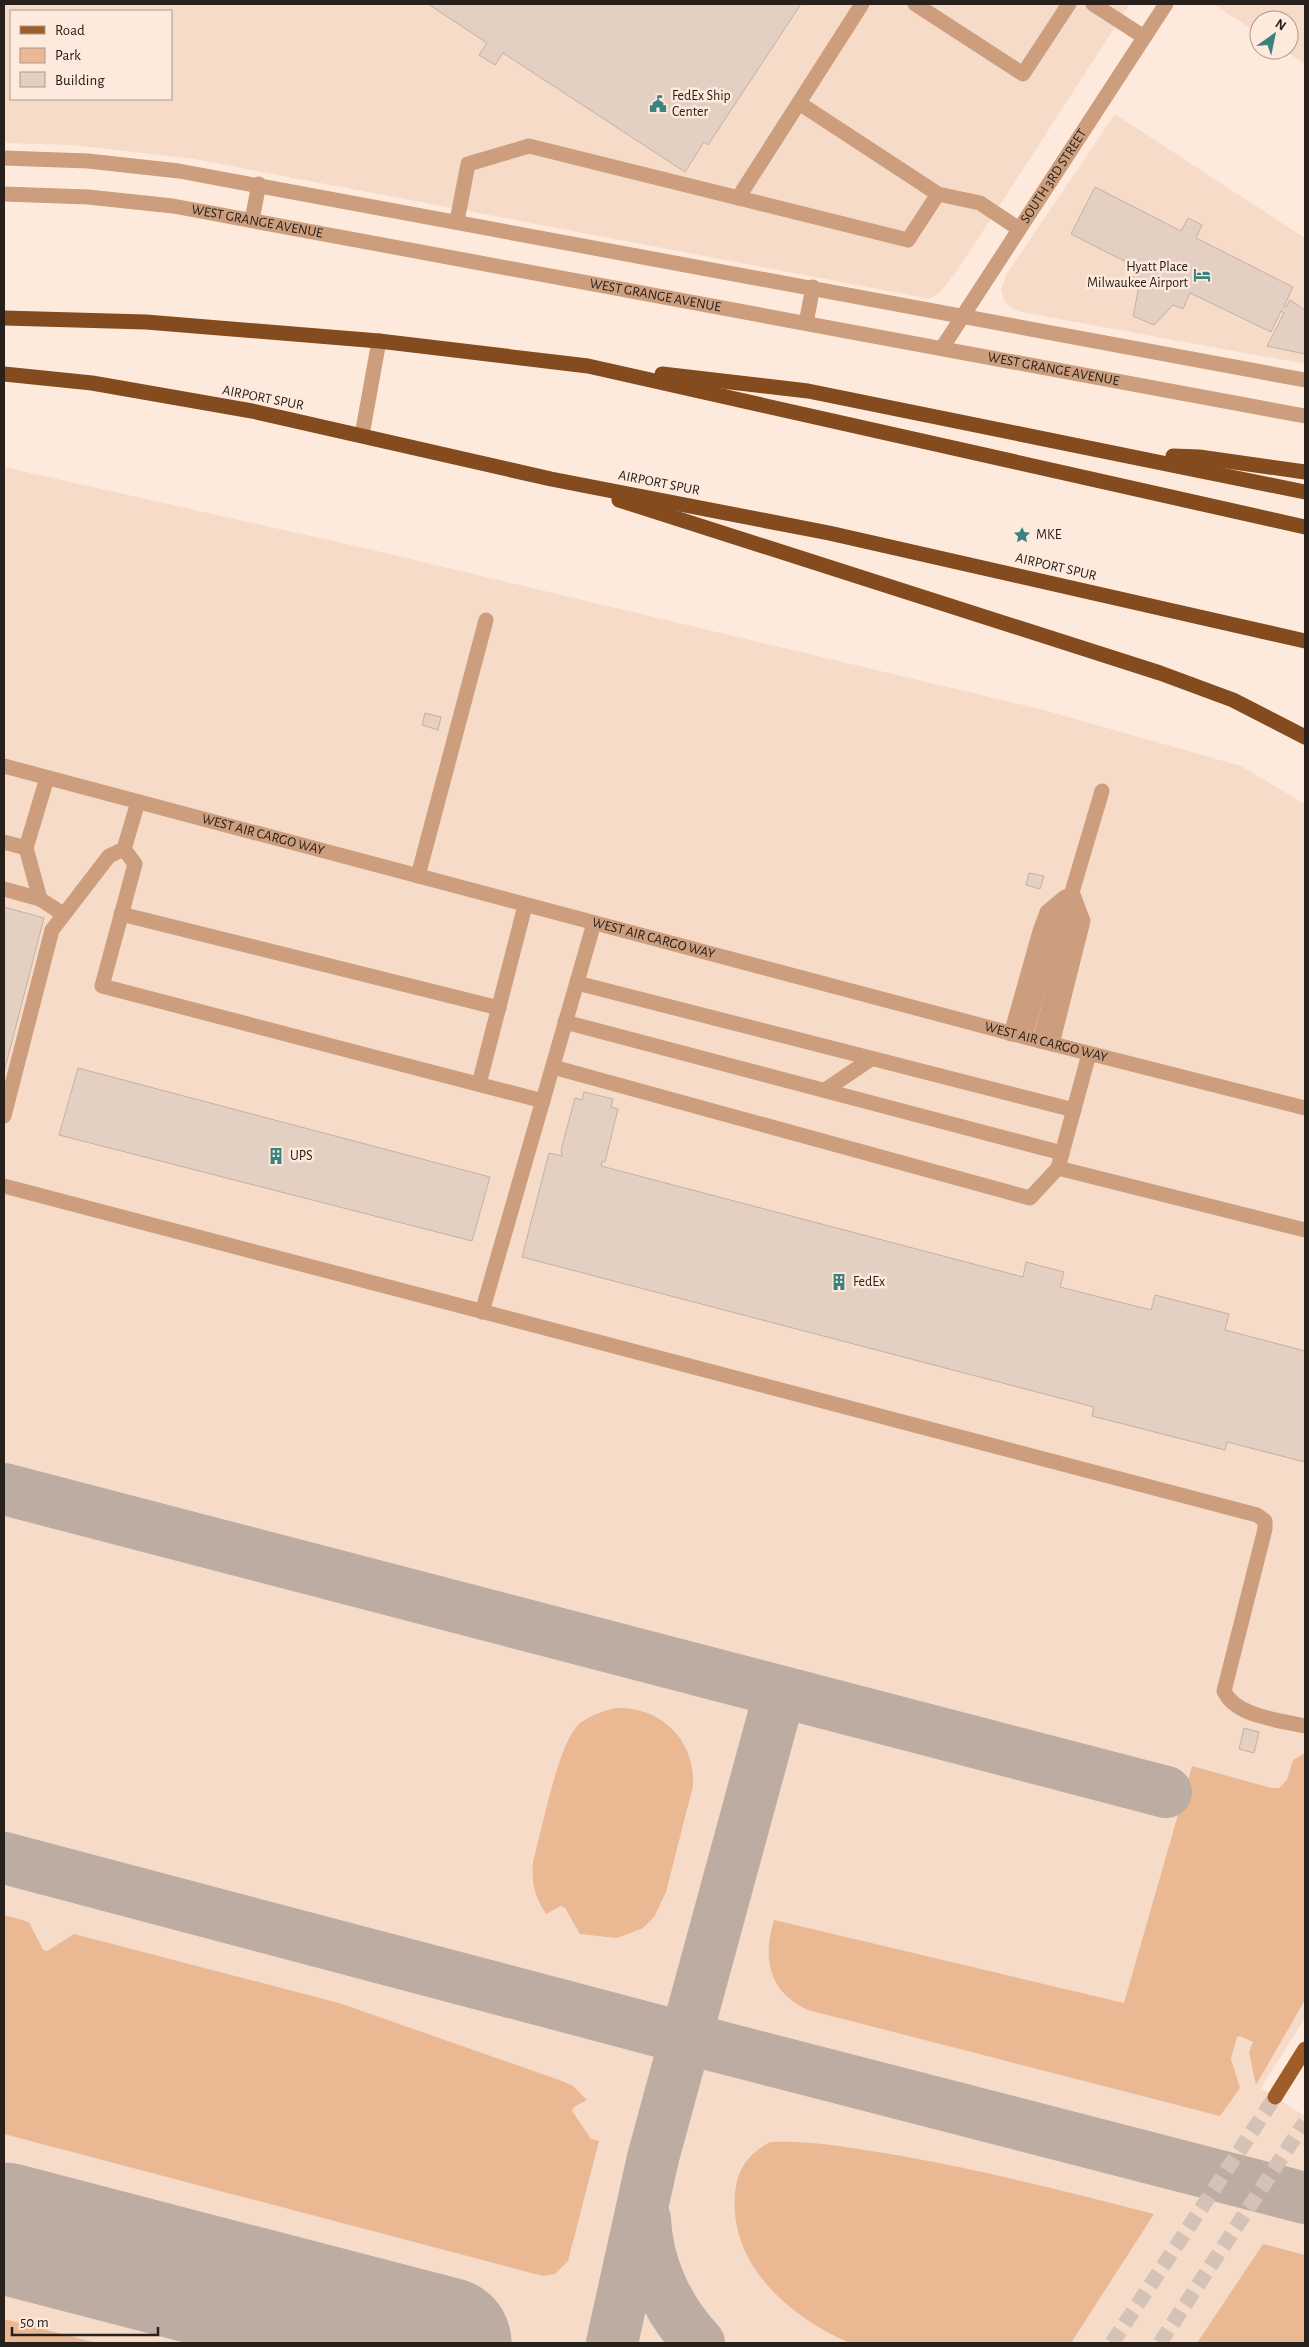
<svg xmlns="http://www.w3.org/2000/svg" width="1309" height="2347" viewBox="0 0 1309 2347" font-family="'Alegreya Sans',sans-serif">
<rect width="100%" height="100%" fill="#feeadc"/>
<g fill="#f6dbc9" fill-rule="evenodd">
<path d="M4,4H1130L957,271L940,292L930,299L194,159L72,145L4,143ZM11,11H171V99H11Z"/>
<path d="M1213,4H1305V64L1284,50H1289V20H1259V34Z"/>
<path d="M1115,114L1305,238V364L1021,312L1010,307L1004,300L1001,290L1006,275Z"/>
<path d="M4,467L373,550L1044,710L1241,766L1305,804V2018L1261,2088L1305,2116V2343H4Z"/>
</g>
<g fill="#ebb894">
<path d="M616,1708C661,1706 696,1741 693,1786L666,1892L654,1917L643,1928L617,1938L580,1934L565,1908L561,1906L546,1914C535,1897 531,1883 533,1862C542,1831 558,1742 580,1723C591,1715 603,1711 616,1708Z"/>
<path d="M1305,1753V2000L1256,2085L1249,2052L1253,2042L1240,2036L1237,2037L1231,2059L1240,2088L1220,2116L808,2010C769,1992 762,1959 774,1920L1124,2003L1192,1766L1271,1788H1279L1287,1780L1293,1760Z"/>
<path d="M4,1915L29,1922L43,1950L47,1951L74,1934L339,2003L562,2081L573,2086L587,2100L574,2107L572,2111L591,2139L599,2141L568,2261L555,2274L543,2276L4,2134Z"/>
<path d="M770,2142C813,2140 859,2149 902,2156C987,2171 1071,2193 1154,2214L1071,2343H850C789,2317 729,2265 735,2193C737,2169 749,2153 770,2142Z"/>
<path d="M1263,2244L1305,2255V2343H1197Z"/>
<path d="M4,2319L97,2343H4Z"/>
</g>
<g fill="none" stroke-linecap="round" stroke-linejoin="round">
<g stroke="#bcaca2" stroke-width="52">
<path d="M4,1489L1166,1792"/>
<path d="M4,1858L685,2038L1305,2198"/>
<path d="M645,2219C647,2265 667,2309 699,2343"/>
<path d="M612,2343L653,2158L780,1692"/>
</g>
<path stroke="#bcaca2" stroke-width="131" d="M4,2228L446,2343"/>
</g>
<g fill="#e4d0c2" stroke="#c4b0a3">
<path d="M428,4H801L708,145L704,142L685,172L503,53L495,65L479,55L487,43Z"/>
<path d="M1095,187L1181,231L1188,218L1202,225L1196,238L1293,287L1284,306L1286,307L1290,300L1305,310V354L1267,346L1284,313L1281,311L1271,332L1190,293L1183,309L1173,305L1154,325L1133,316L1139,287L1130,282L1138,268L1071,234Z"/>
<path d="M425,713L441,717L438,730L422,725Z"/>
<path d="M1029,873L1044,876L1040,889L1026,885Z"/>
<path d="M4,907L44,918L4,1072Z"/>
<path d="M78,1068L490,1177L472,1241L59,1135Z"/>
<path d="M584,1092L613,1099L611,1107L618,1109L605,1162L602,1161L601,1166L1023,1277L1026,1262L1064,1272L1060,1287L1151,1310L1155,1295L1229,1314L1225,1330L1305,1351V1462L1227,1442L1225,1450L1092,1416L1094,1407L522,1257L549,1153L562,1156L561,1150L575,1098L582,1100Z"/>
<path d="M1244,1728L1259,1732L1254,1753L1239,1749Z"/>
</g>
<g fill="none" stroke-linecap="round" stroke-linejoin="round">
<g stroke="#d3c2b5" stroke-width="15" stroke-dasharray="15 8" stroke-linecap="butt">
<path d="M1112,2343L1275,2097"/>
<path d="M1160,2343L1305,2122"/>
</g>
<g stroke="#cc9e7d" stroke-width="15">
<path d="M915,4L1023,74L1069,4"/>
<path d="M1093,4L1144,37"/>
<path d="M4,158L88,161L179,171L1305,380"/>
<path id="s1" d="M4,194L88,197L173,206L1305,416"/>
<path d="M938,194L980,203L1019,229"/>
<path d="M738,198L862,4"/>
<path d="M252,220L259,184"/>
<path d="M457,221L468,164L529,146L908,240L938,194L799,103"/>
<path d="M806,323L813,287"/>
<path id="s2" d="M942,348L1166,4"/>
<path d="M362,435L379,341"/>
<path id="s3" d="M4,766L1025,1037L1305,1108"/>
<path d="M4,842L26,848L40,899L63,914"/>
<path d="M26,848L47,778"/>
<path d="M124,849L135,864L102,986L543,1101"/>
<path d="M418,876L486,620"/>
<path d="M4,889L40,899"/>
<path d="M121,914L499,1008"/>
<path d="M577,983L1074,1110"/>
<path d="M565,1022L1062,1153"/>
<path d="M1011,1034L1040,931L1047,912L1065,897"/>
<path d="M1025,1037L1059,915L1072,892L1102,791"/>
<path d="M1040,1041L1072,919V902"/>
<path d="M1052,1044L1083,921L1072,892"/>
<path d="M1089,1054L1058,1168L1305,1230"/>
<path d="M553,1067L1030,1198L1058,1168"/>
<path d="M479,1084L525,906"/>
<path d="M825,1090L871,1059"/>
<path d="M4,1116L52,930L109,856L124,849L138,802"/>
<path d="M4,1186L1257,1515L1265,1521V1529L1224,1691C1236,1717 1280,1720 1305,1726"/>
<path d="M482,1312L594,923"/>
</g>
<path stroke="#9e5d29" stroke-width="15" d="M1275,2097L1305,2049"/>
<g stroke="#834b1e" stroke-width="15">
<path d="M4,318L146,322L379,341L588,366L1305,527"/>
<path d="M4,374L92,383L252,411L551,479L829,533L1305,641"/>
<path d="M662,374L808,391L1305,492"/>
<path d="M1173,456L1199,457L1305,472"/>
<path d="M619,500L1160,673L1233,700L1305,737"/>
</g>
</g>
<defs>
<g id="civic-bare" transform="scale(1.35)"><path d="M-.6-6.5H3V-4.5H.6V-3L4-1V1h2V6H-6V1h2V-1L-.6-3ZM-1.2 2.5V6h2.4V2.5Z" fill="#3a827e" stroke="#feeadc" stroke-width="2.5" paint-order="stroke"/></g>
<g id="hotel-bare" transform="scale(1.35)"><path d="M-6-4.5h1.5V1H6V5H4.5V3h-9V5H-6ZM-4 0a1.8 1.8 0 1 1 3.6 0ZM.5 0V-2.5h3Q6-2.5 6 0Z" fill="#3a827e" stroke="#feeadc" stroke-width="2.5" paint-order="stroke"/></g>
<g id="sight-bare" transform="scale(1.35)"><path d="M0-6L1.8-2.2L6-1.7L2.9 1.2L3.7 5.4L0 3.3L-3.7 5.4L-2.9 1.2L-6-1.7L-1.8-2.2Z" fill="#3a827e" stroke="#feeadc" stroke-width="2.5" paint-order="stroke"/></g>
<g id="building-bare" transform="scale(1.35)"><path d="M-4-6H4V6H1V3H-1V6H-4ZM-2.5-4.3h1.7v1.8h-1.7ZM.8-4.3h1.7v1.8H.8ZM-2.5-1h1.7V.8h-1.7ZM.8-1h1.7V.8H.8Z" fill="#3a827e" stroke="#feeadc" stroke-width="2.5" paint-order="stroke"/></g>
</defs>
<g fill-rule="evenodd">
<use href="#civic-bare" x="658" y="104"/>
<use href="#hotel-bare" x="1202" y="275"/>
<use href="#sight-bare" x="1022" y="535"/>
<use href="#building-bare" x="276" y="1156"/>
<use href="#building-bare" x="839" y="1282"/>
</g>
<g text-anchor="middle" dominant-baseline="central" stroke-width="5" stroke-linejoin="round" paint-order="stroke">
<g font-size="14" fill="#27201b" stroke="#feeadc" text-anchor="start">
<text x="672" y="96">FedEx Ship<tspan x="672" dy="16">Center</tspan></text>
<text x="1188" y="267" text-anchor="end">Hyatt Place<tspan x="1188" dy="16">Milwaukee Airport</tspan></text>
<text x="1036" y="535">MKE</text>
<text x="290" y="1156">UPS</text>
<text x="853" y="1282">FedEx</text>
</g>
<g font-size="14" fill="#27201b" stroke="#feeadc">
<text stroke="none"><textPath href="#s2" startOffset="205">SOUTH 3RD STREET</textPath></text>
<text stroke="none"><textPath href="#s1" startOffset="255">WEST GRANGE AVENUE</textPath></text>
<text stroke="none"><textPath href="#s1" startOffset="660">WEST GRANGE AVENUE</textPath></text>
<text stroke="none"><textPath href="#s1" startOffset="1065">WEST GRANGE AVENUE</textPath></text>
<text transform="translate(263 398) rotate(11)">AIRPORT SPUR</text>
<text transform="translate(659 483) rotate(11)">AIRPORT SPUR</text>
<text transform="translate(1056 567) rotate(13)">AIRPORT SPUR</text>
<text stroke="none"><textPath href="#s3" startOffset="268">WEST AIR CARGO WAY</textPath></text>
<text stroke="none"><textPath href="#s3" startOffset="672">WEST AIR CARGO WAY</textPath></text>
<text stroke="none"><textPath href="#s3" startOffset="1078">WEST AIR CARGO WAY</textPath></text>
</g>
</g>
<rect width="1309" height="2347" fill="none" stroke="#27201b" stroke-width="10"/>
<rect x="10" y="10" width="162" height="90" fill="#feeadc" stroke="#a8998f"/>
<rect x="20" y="26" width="25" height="8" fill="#9e5d29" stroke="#a8998f"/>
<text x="55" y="35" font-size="15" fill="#27201b">Road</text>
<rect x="20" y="48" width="25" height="15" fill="#ebb894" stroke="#a8998f"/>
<text x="55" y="60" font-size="15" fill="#27201b">Park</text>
<rect x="20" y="72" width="25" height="15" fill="#e4d0c2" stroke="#a8998f"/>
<text x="55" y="85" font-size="15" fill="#27201b">Building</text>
<g transform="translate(1274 35) rotate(33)"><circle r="24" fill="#feeadc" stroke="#a8998f"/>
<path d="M0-4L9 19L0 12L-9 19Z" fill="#3a827e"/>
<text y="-8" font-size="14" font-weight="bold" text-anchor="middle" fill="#27201b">N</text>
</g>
<path d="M12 2327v8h146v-8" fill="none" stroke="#27201b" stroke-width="2.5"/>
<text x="20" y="2327" font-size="15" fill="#27201b" stroke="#feeadc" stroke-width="4" paint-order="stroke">50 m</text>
</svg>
